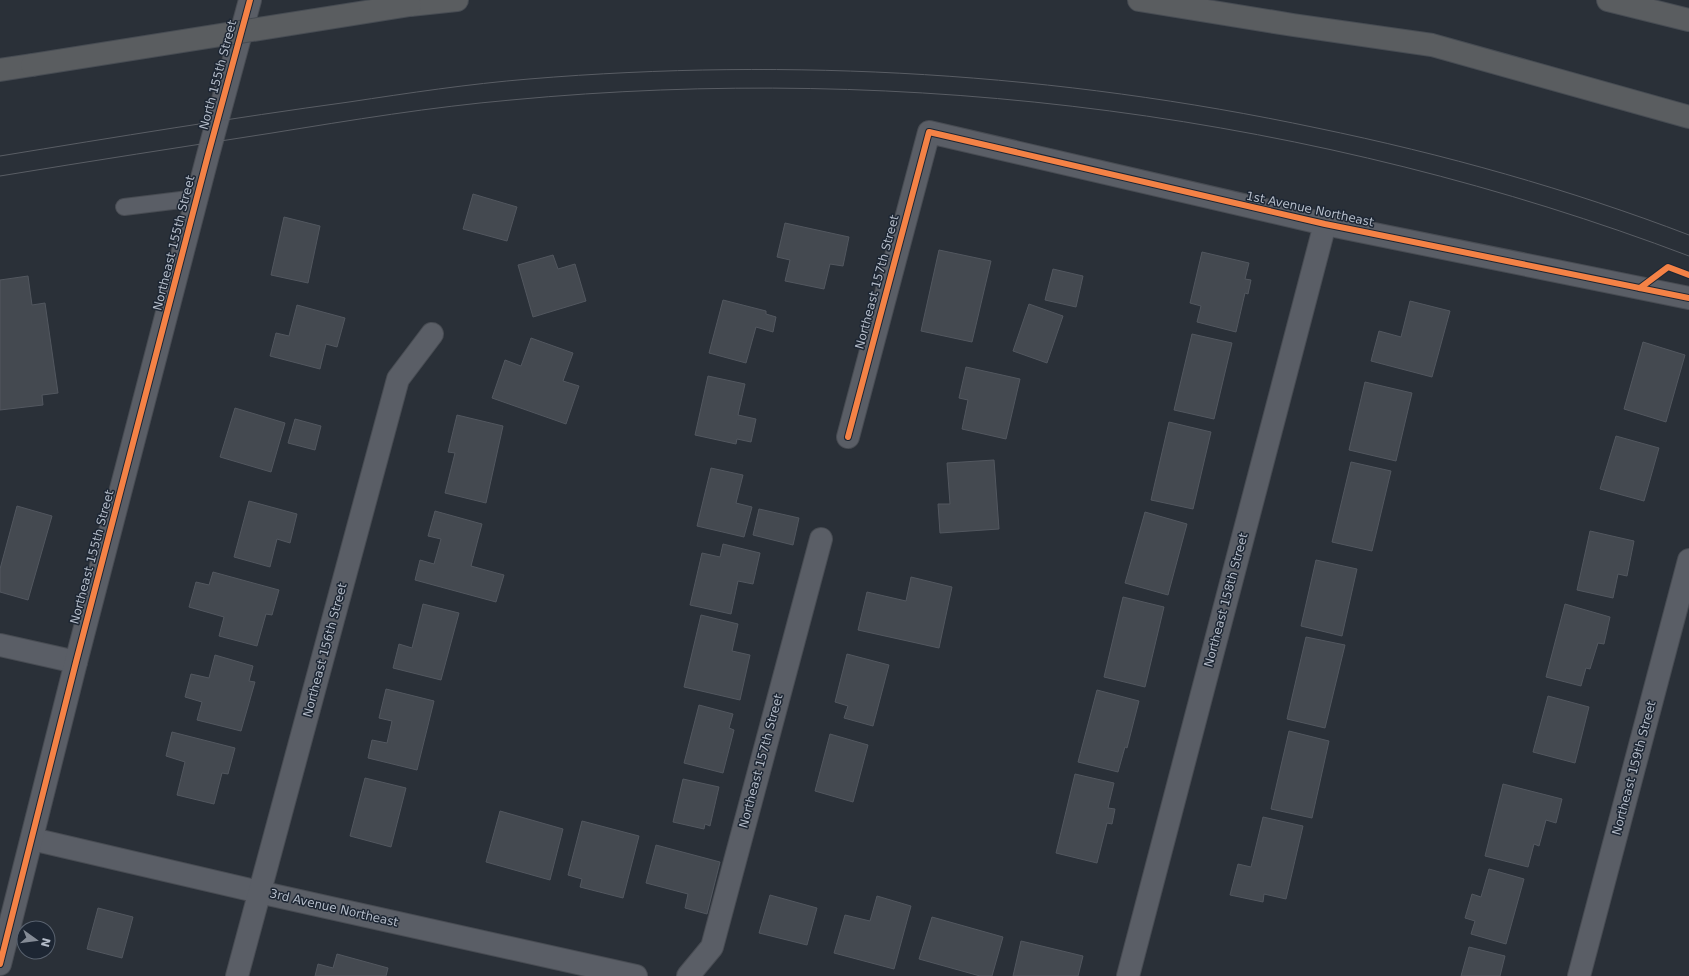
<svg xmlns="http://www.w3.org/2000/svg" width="1689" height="976" viewBox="0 0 1689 976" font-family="'DejaVu Sans',sans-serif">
<rect width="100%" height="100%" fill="#2a3038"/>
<g fill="#444950" stroke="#52575f">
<path d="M473,194L517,207L507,241L463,229Z"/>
<path d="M284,217L320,226L308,283L271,275Z"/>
<path d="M785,223L849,237L843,266L830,264L824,289L785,281L790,260L777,257Z"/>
<path d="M939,250L991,261L972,342L921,331Z"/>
<path d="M1202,252L1249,263L1245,279L1251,280L1248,294L1245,293L1236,332L1197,322L1201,306L1190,303Z"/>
<path d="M553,255L558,269L575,264L586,301L533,317L518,265Z"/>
<path d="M1053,269L1083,276L1076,307L1045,300Z"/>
<path d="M28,276L32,305L45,303L58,393L42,395L43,405L0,410V280Z"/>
<path d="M723,300L766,311V314L776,317L773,332L756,327L746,363L709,353Z"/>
<path d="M1410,301L1450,311L1432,377L1371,361L1379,331L1401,337Z"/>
<path d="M1029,304L1063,316L1047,363L1013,351Z"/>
<path d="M297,305L345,318L337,347L326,344L320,369L270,356L276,333L289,336Z"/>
<path d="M1192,334L1232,343L1214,419L1174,410Z"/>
<path d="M531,338L573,353L563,381L579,386L566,424L492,398L505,360L521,366Z"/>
<path d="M1643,342L1685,355L1666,422L1624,409Z"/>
<path d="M966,367L1020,379L1006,439L962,429L968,400L959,398Z"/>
<path d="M708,376L745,384L738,415L756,419L751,442L737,439L736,444L695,435Z"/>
<path d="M1365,382L1412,393L1396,461L1349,450Z"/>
<path d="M235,408L285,423L271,472L220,457Z"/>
<path d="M457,415L503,426L486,503L445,493L455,453L448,452Z"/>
<path d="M295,419L321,426L315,450L288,443Z"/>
<path d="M1169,422L1211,432L1193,509L1151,500Z"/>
<path d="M1616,436L1659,448L1644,501L1600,489Z"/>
<path d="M994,460L999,529L940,533L938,504H950L947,463Z"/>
<path d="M1351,462L1391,471L1372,551L1332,542Z"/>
<path d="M711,468L743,475L736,503L752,507L744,537L697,526Z"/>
<path d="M249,501L297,514L290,543L277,539L270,567L234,557Z"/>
<path d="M17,506L52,516L28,600L0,592V569Z"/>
<path d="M759,509L799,518L793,545L753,535Z"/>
<path d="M435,511L482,524L471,566L504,575L496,602L415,580L420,560L434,564L441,539L428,536Z"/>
<path d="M1145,512L1187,524L1168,595L1125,583Z"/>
<path d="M1590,531L1634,541L1627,576L1618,574L1613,598L1577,590Z"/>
<path d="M723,544L760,553L753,584L738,581L731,614L690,605L702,553L720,557Z"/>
<path d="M1316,560L1357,569L1342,636L1301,626Z"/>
<path d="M213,572L279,590L272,615L266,614L257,646L219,636L224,617L189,607L196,582L209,585Z"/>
<path d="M911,577L952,587L939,648L858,630L867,592L906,601Z"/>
<path d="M1123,597L1164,607L1145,687L1104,677Z"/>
<path d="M423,604L459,613L441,680L393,668L399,644L412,648Z"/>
<path d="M1565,604L1610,617L1604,644L1598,643L1590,669L1586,668L1581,686L1546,677Z"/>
<path d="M701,615L738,624L732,651L750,655L740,700L684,687Z"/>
<path d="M1306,637L1345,645L1325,728L1287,719Z"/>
<path d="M847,654L889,665L873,726L844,718L848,706L835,702Z"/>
<path d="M215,655L253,666L249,681L255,682L241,731L197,720L202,702L185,697L191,674L209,678Z"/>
<path d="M386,689L434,701L417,770L368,758L372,740L387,743L392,721L379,718Z"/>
<path d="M1097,690L1139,701L1127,748L1125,747L1118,772L1078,762Z"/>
<path d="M1548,696L1589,707L1575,763L1533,752Z"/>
<path d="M699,705L733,714L729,728L734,730L723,773L684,763Z"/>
<path d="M1289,731L1329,741L1312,818L1271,809Z"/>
<path d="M172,732L235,748L228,774L222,773L214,804L177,795L185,762L166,756Z"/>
<path d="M830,734L868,745L853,802L815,791Z"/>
<path d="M1075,774L1114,783L1108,808L1115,809L1112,824L1107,823L1097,863L1056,853Z"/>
<path d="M365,778L406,788L391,847L350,836Z"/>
<path d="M683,779L719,787L710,826L705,824L704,829L673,822Z"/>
<path d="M1503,784L1562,799L1556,823L1546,820L1539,846L1534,844L1528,867L1485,856Z"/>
<path d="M500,811L563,829L550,880L486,862Z"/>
<path d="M1263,817L1303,826L1286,899L1264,894L1263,902L1230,895L1238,864L1251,867Z"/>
<path d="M582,821L639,836L623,898L580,887L582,879L568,875Z"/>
<path d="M656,845L720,862L707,914L685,908L688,894L646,883Z"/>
<path d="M1489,869L1524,879L1506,944L1471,934L1475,921L1465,918L1472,894L1481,897Z"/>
<path d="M770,895L817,908L807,945L759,933Z"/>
<path d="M877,896L911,906L894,969L834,953L845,915L870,921Z"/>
<path d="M98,908L133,917L122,958L87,949Z"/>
<path d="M932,917L1003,937L992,976H980L919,959Z"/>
<path d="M1021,941L1083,956L1078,976H1013Z"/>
<path d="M1469,947L1505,956L1500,976H1461Z"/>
<path d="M337,954L388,968L386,976H315L318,964L333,968Z"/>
</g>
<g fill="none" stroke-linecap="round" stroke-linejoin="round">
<g stroke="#484c53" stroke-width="18">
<path id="service" d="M124,207L197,198"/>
</g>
<g stroke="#484c53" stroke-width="24">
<g id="minor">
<path d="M848,437L929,132L1325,224L1689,298"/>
<path d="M0,645L76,662"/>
<path d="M32,839L259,892L636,976"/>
<path d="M237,976L398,379L432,334"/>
<path d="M688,976L712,947L821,539"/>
<path d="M1128,976L1325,224"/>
<path d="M1579,976L1689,560"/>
</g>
</g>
<g stroke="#484c53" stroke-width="24">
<path id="tertiary" d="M0,964L76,662L208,155L250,0"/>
</g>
<g stroke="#474c53" stroke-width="24">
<g id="motorway">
<path d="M1139,0L1293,25L1432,45L1689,117"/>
<path d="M1608,0L1689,20"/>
<path d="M410,5L457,0"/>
<path d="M0,70L32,65"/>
</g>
</g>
<use href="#service" stroke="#5a5e66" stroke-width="16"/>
<use href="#minor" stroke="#5a5e66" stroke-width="22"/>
<use href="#tertiary" stroke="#5a5e66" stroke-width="22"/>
<use href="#motorway" stroke="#5a5d60" stroke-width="22"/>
<g stroke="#595d64" stroke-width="1">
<path d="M0,156C116,137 232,118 349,102C409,93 468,84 529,79C793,57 1057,73 1317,128C1443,154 1569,189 1689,235"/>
<path d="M0,176C91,161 182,147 272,133C352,120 431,107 511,100C908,62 1317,115 1689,256"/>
</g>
<g stroke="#474c53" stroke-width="24" stroke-linecap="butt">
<path id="motorway-bridge" d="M32,65L410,5"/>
</g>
<use href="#motorway-bridge" stroke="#5a5d60" stroke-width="22"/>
<g stroke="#1d2633" stroke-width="8">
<g id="cycleway">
<path d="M1640,288L1668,267L1689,275"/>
<path d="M848,437L929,132L1325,224L1689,298"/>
<path d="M0,964L76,662L208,155L250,0"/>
</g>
</g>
<use href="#cycleway" stroke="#f48246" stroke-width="6"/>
</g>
<g text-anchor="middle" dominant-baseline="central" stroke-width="3" stroke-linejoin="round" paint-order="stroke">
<g font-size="12" fill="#b4bcc9" stroke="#1d2633">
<text transform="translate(218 75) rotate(-75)">North 155th Street</text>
<text transform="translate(1310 209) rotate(12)">1st Avenue Northeast</text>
<text transform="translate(174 243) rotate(-76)">Northeast 155th Street</text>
<text transform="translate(877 282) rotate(-75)">Northeast 157th Street</text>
<text transform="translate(92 557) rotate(-75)">Northeast 155th Street</text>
<text transform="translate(1226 600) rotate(-75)">Northeast 158th Street</text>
<text transform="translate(325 650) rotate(-75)">Northeast 156th Street</text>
<text transform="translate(761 761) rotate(-75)">Northeast 157th Street</text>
<text transform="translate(1634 768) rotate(-75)">Northeast 159th Street</text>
<text transform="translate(334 908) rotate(13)">3rd Avenue Northeast</text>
</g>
</g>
<g transform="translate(36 940) rotate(104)"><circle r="19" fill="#1d2633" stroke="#59626f"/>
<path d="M0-3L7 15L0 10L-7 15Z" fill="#848b96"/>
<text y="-6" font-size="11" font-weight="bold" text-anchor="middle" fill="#b4bcc9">N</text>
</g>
</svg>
